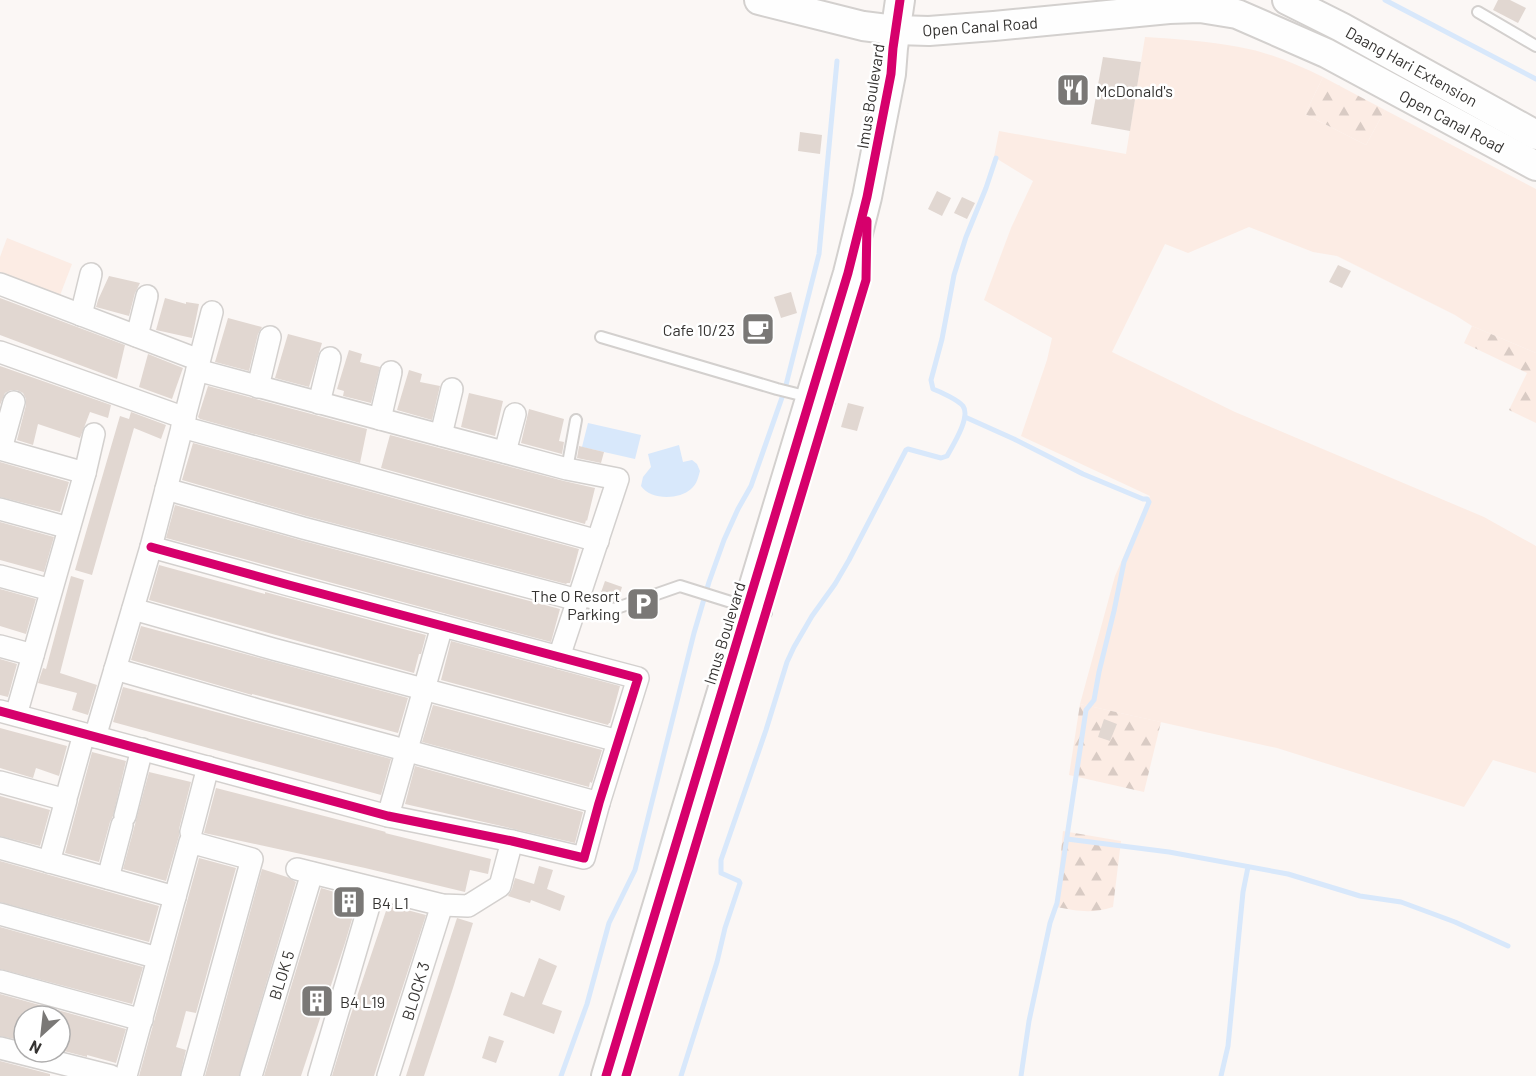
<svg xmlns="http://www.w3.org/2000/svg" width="1536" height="1076" viewBox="0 0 1536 1076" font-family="Barlow,sans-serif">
<defs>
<pattern id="forest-firs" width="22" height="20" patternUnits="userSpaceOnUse" patternTransform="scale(1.5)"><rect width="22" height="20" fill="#fcece4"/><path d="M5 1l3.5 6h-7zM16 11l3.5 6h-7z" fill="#d9cbc4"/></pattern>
</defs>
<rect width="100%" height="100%" fill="#fbf7f5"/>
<g fill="#fcece4">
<path d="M1145,37C1176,39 1208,41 1239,47C1268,52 1296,64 1323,77L1305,114L1366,145L1385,110L1536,189V353L1472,326L1455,315L1337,256L1313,252L1249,227L1188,253L1165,244L1112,352L1235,412L1484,517L1536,546V773L1493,760L1464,807L1277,748L1080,704L1115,576L1150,496L1021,436L1047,360L1052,338L984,300L1011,228L1033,181L994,157L999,131L1126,154Z"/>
<path d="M7,238L72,264L59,298L0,274V257Z"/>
</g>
<g fill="url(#forest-firs)">
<path d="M1323,77L1385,110L1366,145L1305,114Z"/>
<path d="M1472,326L1536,353V423L1509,410L1527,373L1464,343Z"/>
<path d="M1080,704L1161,722L1144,792L1069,775Z"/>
<path d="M1063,831L1121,841L1113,907C1091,914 1078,911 1056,907Z"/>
</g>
<g fill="#d8e8fb">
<path d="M588,423L641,435L635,459L582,447Z"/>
<path d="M679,445L683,462L692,460L697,464L700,471C698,478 697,484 691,489C679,500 650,500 641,486L643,477L651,467L648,454Z"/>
</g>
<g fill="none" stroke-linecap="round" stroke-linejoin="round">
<g stroke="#d8e8fb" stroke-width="5">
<path d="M1385,0L1536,79"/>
<path d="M965,417L1014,439L1083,474L1143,499H1147L1149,502L1124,562L1114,611L1099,672L1094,700L1086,710L1057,903L1050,923L1029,1021L1021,1076"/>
<path d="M1067,839L1169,852L1288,874L1360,896L1401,902L1455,922L1508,946"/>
<path d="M561,1076L587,1004L609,923L635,870L694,633L709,582L724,540L738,509L751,486L785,389L819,254L837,61"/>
<path d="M681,1076L717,962L725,928L740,883L739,881L721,873V860L766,730L787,662L794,647L812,616L835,584L849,560L906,450L908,449L941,458L947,456C953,445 971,417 963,406C958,400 941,392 933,389L931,380L942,339L954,275L966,237L986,188L996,158"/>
<path d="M1221,1076L1228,1046L1243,892L1248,867"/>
</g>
</g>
<g fill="#e1d7d1">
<path d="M1498,0H1510L1526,8L1518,23L1493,10Z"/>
<path d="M1103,57L1141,62L1130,131L1091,124Z"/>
<path d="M800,132L822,135L820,154L798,151Z"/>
<path d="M937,191L951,198L942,216L928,209Z"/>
<path d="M962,197L975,203L967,219L954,213Z"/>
<path d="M1338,265L1351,271L1342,288L1329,282Z"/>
<path d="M109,276L140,283L135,293L129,316L96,307L98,300Z"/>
<path d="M791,292L797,313L781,318L774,297Z"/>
<path d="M0,298L125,345L117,379L0,335Z"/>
<path d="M165,298L186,304V302L199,304L192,338L156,330Z"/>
<path d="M228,318L262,327L258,334L249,371L215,362Z"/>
<path d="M288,334L322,343L309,387L275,378Z"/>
<path d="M349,350L362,354L360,362L380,367L371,403L343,396L344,391L337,389Z"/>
<path d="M148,354L183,368L172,399L139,387Z"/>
<path d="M0,366L111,405L108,418L90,412L80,438L38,424L33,445L17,440L26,405V399L23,393L17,390H11L5,393L0,405Z"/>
<path d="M409,370L422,374L420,382L440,386L432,420L397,410Z"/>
<path d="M208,386L367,429L360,463L200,419L198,417Z"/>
<path d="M469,393L503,401L495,436L461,427Z"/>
<path d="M848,403L864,407L857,431L841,427Z"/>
<path d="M529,409L564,419L559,441L564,442L562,454L521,443Z"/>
<path d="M131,412L166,425L161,439L134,428L92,575L75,570L120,416L129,419Z"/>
<path d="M390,435L564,481L595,488L587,521L586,520L585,524L381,468Z"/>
<path d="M193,443L579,549L570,583H567L566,584L306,516L182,480Z"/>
<path d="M579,446L604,452L601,463L577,458Z"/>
<path d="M0,462L69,482L60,512L0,497Z"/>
<path d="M175,505L300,540L560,609L551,642L166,538Z"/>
<path d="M0,522L54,537L44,572L0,560Z"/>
<path d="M159,565L265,594V592L426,635L421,654H419L414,673L149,600Z"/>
<path d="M71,576L84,580L60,673L97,685L88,715L72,710L77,693L38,683L43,668L46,669Z"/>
<path d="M605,581L622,587L618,600L615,601L600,595Z"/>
<path d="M0,589L36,599L26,634L0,626Z"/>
<path d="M141,626L408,698L398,733L252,694V695L131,660Z"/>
<path d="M451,641L620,686L610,723H609L608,725L441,680Z"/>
<path d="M0,659L17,664L8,697L0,695Z"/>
<path d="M123,687L391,759L381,795L113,722Z"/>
<path d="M433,705L602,750L592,783L590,782L589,787L422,742Z"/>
<path d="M1104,719L1117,724L1110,741L1098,737Z"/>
<path d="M0,728L67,746L59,776L36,768L33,778L0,768Z"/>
<path d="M92,752L126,761L113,816L110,822L99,862L65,853Z"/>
<path d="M415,766L583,812L575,843L405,804Z"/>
<path d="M149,772L191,782L179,829V836L166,881L123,869Z"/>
<path d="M216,788L386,832L385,833L491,859L488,874L470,870L465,892L365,868L204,833Z"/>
<path d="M0,796L50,810L40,846L0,836Z"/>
<path d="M199,858L236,868L196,1013L186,1011L179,1037L176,1047L186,1050L180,1076H139Z"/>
<path d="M0,861L159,906L149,942L0,902Z"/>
<path d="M539,866L553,870L547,889L565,896L560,911L531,900L530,903L508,896L512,889L515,878L534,884Z"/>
<path d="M262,869L287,877L296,882L239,1076H205Z"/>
<path d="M321,888L358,899L345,943L301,1076H264Z"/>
<path d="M388,905L426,915L392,1020L374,1076H332L347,1026Z"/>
<path d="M457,918L473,923L453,988L424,1076H406Z"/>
<path d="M0,927L143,967L132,1004L0,969Z"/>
<path d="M539,958L557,966L542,1004L562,1011L554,1034L503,1015L511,992L524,997Z"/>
<path d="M0,994L126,1029L116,1063L87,1055V1057L60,1050V1016H24V1041L0,1036Z"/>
<path d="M489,1036L504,1041L496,1063L482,1058Z"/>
<path d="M0,1061L50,1074V1076H0Z"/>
</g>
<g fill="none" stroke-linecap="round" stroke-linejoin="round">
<g stroke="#d3d0ce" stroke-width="14">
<g id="lane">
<path d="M1478,12L1536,46"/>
<path d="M601,337L777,389L829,402"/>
<path d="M567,469L576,420"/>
<path d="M578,600L614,609L680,586L766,613"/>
</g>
</g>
<g stroke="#d3d0ce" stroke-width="24">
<g id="street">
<path d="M0,284L199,360"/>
<path d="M81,315L91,274"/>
<path d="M137,336L147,296"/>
<path d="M0,352L185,418"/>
<path d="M197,370L567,469L618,479L559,657"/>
<path d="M258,387L270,337"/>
<path d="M319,403L330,358"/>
<path d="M380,419L391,372"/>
<path d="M182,427L598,541"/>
<path d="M441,435L452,389"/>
<path d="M0,449L85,473"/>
<path d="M1,449L14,402"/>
<path d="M505,452L515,414"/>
<path d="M166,489L303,528L578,600"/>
<path d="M0,509L69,528"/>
<path d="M0,576L51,590"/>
<path d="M133,609L273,649L618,741"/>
<path d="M0,646L33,655"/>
<path d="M115,669L258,710L599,803"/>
<path d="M0,711L388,816L512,841L584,858L599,803L638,678L289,585L151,547"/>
<path d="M16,715L85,473L94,434"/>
<path d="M95,737L151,547L212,312"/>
<path d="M0,782L66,800L49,862"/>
<path d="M67,795L84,734"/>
<path d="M125,816L142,749"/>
<path d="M388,816L442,626"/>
<path d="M191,832L208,767"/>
<path d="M0,848L175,897"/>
<path d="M297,869L442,905L468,906L500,886L512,841"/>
<path d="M108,878L122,825"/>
<path d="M0,914L158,958"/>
<path d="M0,981L142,1020"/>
<path d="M0,1048L111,1076"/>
<path d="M126,1076L190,842L252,859L192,1076"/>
<path d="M251,1076L312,873"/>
<path d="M319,1076L374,889"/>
<path d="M388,1076L442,905"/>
</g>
</g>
<g stroke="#d3d0ce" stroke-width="32">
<g id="secondary">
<path d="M759,0L863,26L895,30L929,31L994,26L1169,9L1200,8L1237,14L1326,53L1536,166"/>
<path d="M1287,0L1341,27L1536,135"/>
<path d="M606,1076L848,273L867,197L891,74L893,48L900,0"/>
</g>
</g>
<use href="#lane" stroke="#fefefe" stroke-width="10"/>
<use href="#street" stroke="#fefefe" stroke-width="21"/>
<use href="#secondary" stroke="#fefefe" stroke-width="28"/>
<g stroke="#fff" stroke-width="13">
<g id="cycleway">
<path d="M0,711L388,816L512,841L584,858L599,803L638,678L289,585L151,547"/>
<path d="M606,1076L848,273L867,197L891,74L893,48L900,0"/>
<path d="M626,1076L866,280L867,221"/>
</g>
</g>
<use href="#cycleway" stroke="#d6006c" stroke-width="9"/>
</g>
<defs>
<g id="restaurant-square" transform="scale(1.725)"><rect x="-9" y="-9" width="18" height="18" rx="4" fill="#7a7876" stroke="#fff"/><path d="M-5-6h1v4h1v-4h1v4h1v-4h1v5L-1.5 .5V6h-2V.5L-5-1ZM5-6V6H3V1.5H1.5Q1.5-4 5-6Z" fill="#fff"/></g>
<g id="cafe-square" transform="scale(1.725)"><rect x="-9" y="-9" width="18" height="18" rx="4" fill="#7a7876" stroke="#fff"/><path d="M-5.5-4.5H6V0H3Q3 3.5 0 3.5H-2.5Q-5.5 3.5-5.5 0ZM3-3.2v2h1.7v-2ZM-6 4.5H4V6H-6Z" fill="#fff"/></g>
<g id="parking-square" transform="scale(1.725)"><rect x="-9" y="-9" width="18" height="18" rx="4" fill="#7a7876" stroke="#fff"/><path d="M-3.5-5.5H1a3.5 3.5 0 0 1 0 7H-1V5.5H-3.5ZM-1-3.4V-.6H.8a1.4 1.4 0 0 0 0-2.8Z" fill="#fff"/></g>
<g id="building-square" transform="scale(1.725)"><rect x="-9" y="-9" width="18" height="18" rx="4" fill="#7a7876" stroke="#fff"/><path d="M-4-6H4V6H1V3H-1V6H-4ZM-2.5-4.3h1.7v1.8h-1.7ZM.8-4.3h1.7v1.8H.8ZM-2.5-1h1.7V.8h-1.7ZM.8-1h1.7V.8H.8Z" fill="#fff"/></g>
</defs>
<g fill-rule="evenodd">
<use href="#restaurant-square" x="1073" y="90"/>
<use href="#cafe-square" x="758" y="329"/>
<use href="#parking-square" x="643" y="604"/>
<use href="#building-square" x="349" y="902"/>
<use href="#building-square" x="317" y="1001"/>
</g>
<g text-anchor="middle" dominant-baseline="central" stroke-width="5" stroke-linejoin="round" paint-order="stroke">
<g font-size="16" fill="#353331" stroke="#fff">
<text transform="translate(980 26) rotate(-4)">Open Canal Road</text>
<text transform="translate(1412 66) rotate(29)">Daang Hari Extension</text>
<text transform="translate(870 96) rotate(-81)">Imus Boulevard</text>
<text transform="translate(1452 121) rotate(28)">Open Canal Road</text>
<text transform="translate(724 633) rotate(-73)">Imus Boulevard</text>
<text transform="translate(281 975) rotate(-73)">BLOK 5</text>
<text transform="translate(415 991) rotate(-73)">BLOCK 3</text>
</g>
<g font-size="16" fill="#353331" stroke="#fff" text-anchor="start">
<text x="1096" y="90">McDonald's</text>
<text x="735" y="329" text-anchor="end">Cafe 10/23</text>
<text x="620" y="595" text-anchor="end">The O Resort<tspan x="620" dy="18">Parking</tspan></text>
<text x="372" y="902">B4 L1</text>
<text x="340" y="1001">B4 L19</text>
</g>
</g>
<g transform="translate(42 1034) rotate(207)"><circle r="28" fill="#ffffff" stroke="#aeadad" stroke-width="1.5"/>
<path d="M0-4.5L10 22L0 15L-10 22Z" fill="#7a7876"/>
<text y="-9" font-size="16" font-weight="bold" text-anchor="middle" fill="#353331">N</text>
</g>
</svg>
